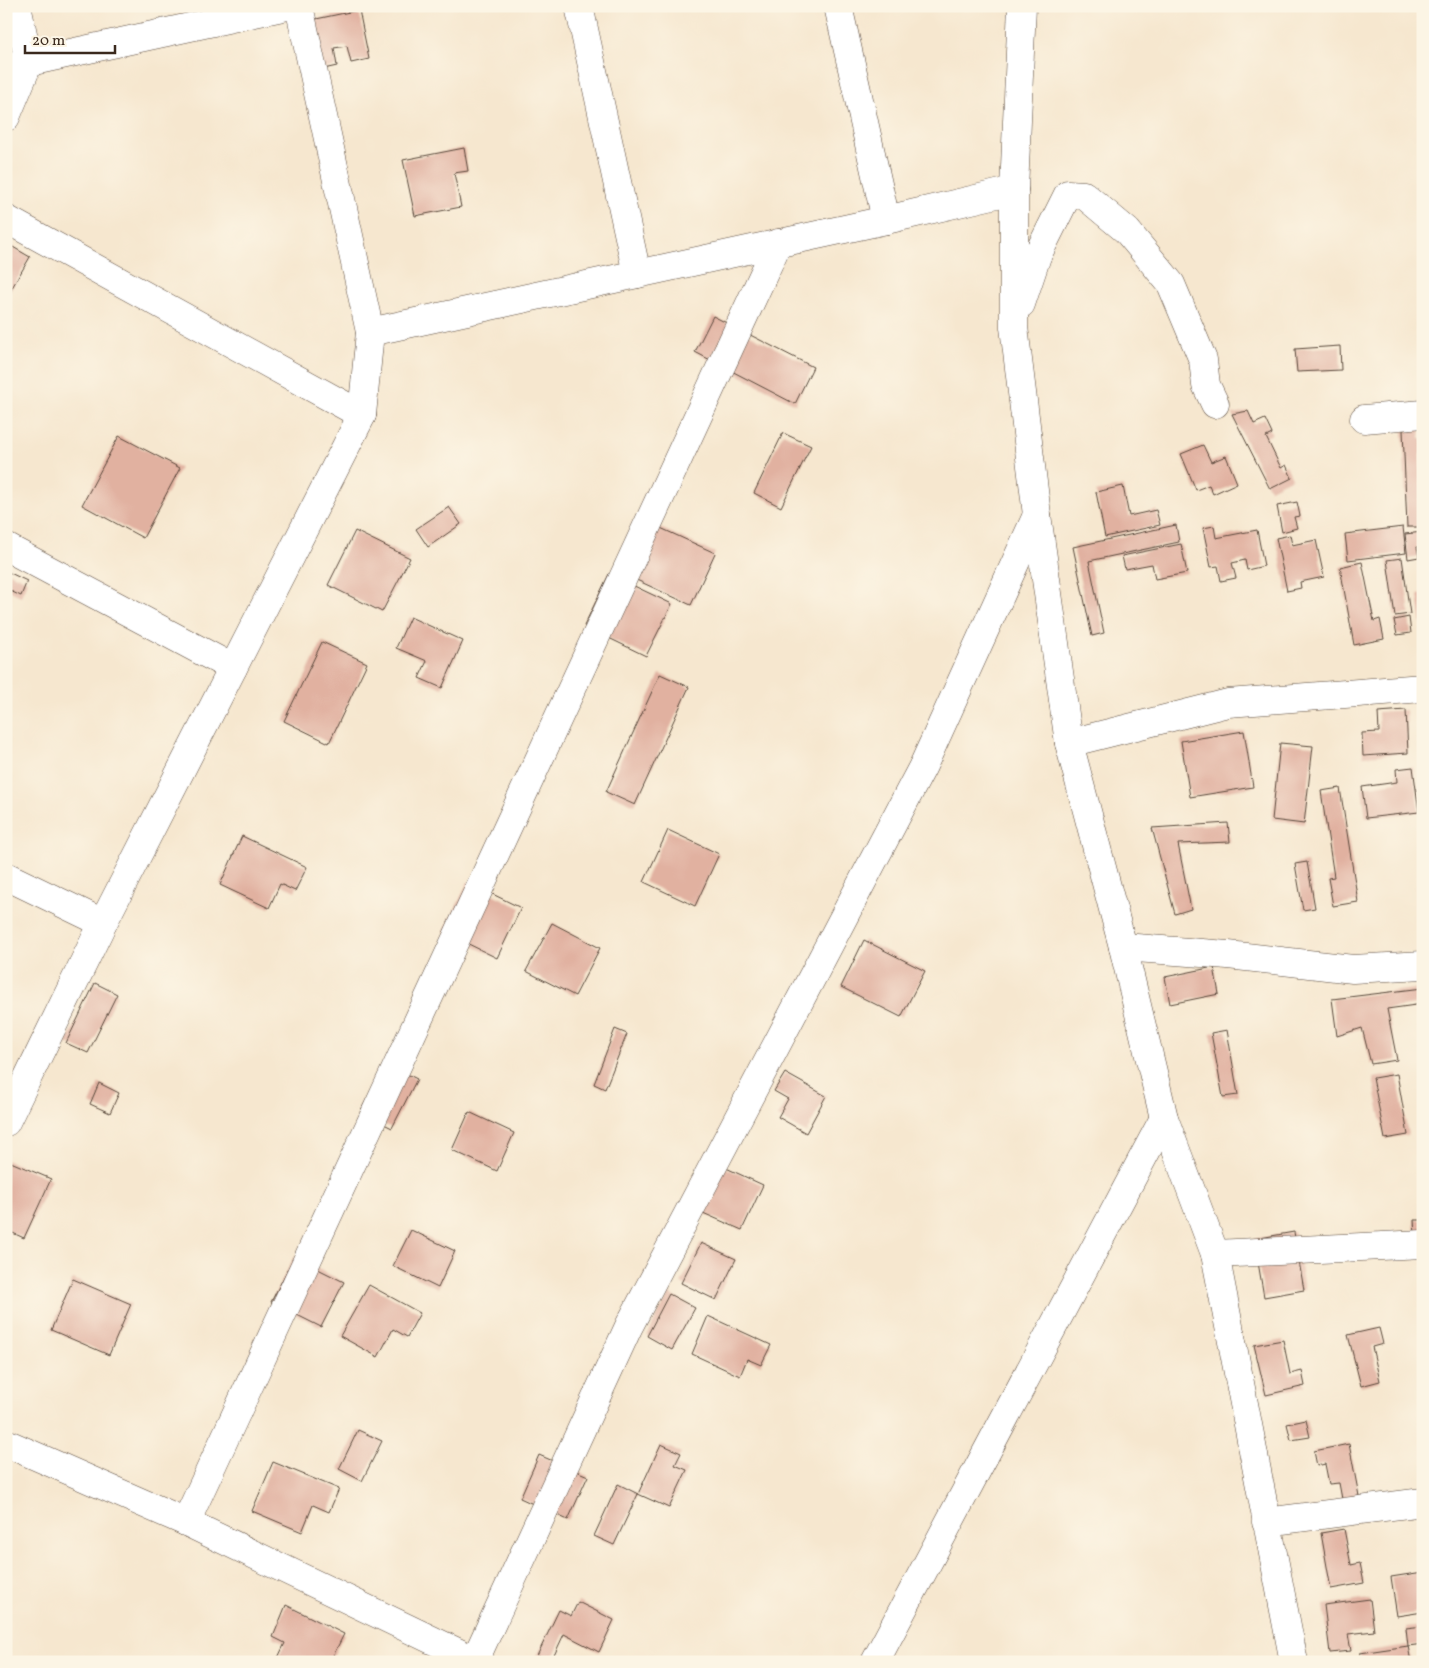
<svg xmlns="http://www.w3.org/2000/svg" width="1429" height="1668" viewBox="0 0 1429 1668" font-family="Vollkorn,serif">
<rect width="100%" height="100%" fill="#fcf5e5"/>
<filter id="ink" filterUnits="userSpaceOnUse"><feTurbulence type="fractalNoise" baseFrequency=".02" numOctaves="2"/><feDisplacementMap in="SourceGraphic" scale="10" xChannelSelector="R" yChannelSelector="G"/><feConvolveMatrix kernelMatrix="1 2 1 2 8 2 1 2 1" color-interpolation-filters="sRGB"/></filter>
<filter id="wash" filterUnits="userSpaceOnUse"><feTurbulence type="fractalNoise" baseFrequency=".0096" numOctaves="4" result="noise"/><feDisplacementMap in="SourceGraphic" scale="20" xChannelSelector="R" yChannelSelector="G"/><feGaussianBlur stdDeviation="1.12" result="paint"/><feColorMatrix in="noise" values="0 0 0 0 0 0 0 0 0 0 0 0 0 0 0 0 0 1.4 0 .05"/><feComposite in="paint" operator="in"/></filter>
<g filter="url(#wash)">
<rect width="100%" height="100%" fill="#f6e7cf"/>
<g id="blocks">
<g fill="#e1b1a0">
<path d="M359,10L369,59L351,63L347,46L334,48L337,66L306,73L297,23Z"/>
<path d="M464,148L468,171L454,173L461,207L415,216L403,160Z"/>
<path d="M6,243L30,257L6,298Z"/>
<path d="M713,316L813,367L795,404L695,352Z"/>
<path d="M1340,346L1341,370L1297,372L1295,349Z"/>
<path d="M1248,411L1254,424L1265,419L1272,434L1266,437L1281,468L1286,465L1292,478L1270,489L1232,414Z"/>
<path d="M1421,427L1420,438H1423V454H1420L1423,527H1407L1403,430Z"/>
<path d="M783,433L811,446L781,507L754,493Z"/>
<path d="M119,436L180,468L143,538L82,505Z"/>
<path d="M1203,445L1211,462L1226,456L1237,483L1213,494L1209,485L1196,490L1181,454Z"/>
<path d="M1123,486L1129,516L1156,510L1160,525L1105,537L1096,492Z"/>
<path d="M1297,502L1300,516L1294,517L1297,528L1282,532L1277,506Z"/>
<path d="M449,507L461,524L428,547L416,529Z"/>
<path d="M654,525L715,553L691,605L630,577Z"/>
<path d="M1176,525L1179,542L1089,561L1104,633L1092,636L1073,547Z"/>
<path d="M1214,526L1216,538L1257,530L1264,566L1247,570L1245,560L1232,563L1236,578L1221,581L1218,566L1211,567L1203,528Z"/>
<path d="M1403,527L1406,553L1348,560L1345,534Z"/>
<path d="M355,531L410,558L382,612L328,585Z"/>
<path d="M1423,532V546L1417,547L1419,557L1408,559L1405,534Z"/>
<path d="M1290,535L1292,545L1316,540L1324,577L1300,582L1301,588L1287,591L1276,538Z"/>
<path d="M1181,544L1187,573L1155,579L1152,564L1125,569L1122,556Z"/>
<path d="M1402,558L1410,614L1395,616L1387,560Z"/>
<path d="M1362,562L1374,621L1380,619L1384,639L1354,645L1340,567Z"/>
<path d="M6,571L27,581L21,596L6,589Z"/>
<path d="M609,574L672,604L646,656L584,626Z"/>
<path d="M1423,594V624H1422L1418,595Z"/>
<path d="M410,617L463,641L442,688L419,678L427,661L396,648Z"/>
<path d="M1409,617L1411,633L1397,635L1394,620Z"/>
<path d="M322,642L367,663L329,743L284,721Z"/>
<path d="M660,674L689,687L635,805L606,792Z"/>
<path d="M1406,710L1408,753L1363,756L1362,733L1379,732L1378,712Z"/>
<path d="M1244,731L1253,787L1190,797L1181,741Z"/>
<path d="M1280,743L1313,746L1304,824L1272,820Z"/>
<path d="M1413,767L1419,812L1366,818L1362,787L1397,782L1396,769Z"/>
<path d="M1340,788L1358,902L1333,906L1328,878L1334,877L1321,791Z"/>
<path d="M1228,823L1230,842L1178,844L1191,909L1175,914L1152,828Z"/>
<path d="M668,830L719,854L695,906L644,882Z"/>
<path d="M242,836L307,867L295,891L280,884L269,908L220,885Z"/>
<path d="M1307,862L1315,908L1303,910L1295,864Z"/>
<path d="M468,882L521,908L497,958L444,932Z"/>
<path d="M552,923L600,948L575,996L526,971Z"/>
<path d="M864,940L925,971L901,1017L841,987Z"/>
<path d="M1214,967L1219,994L1170,1004L1165,977Z"/>
<path d="M95,983L117,994L88,1053L66,1043Z"/>
<path d="M1423,988V1004L1387,1009L1397,1060L1371,1064L1362,1028L1337,1036L1332,999Z"/>
<path d="M615,1029L627,1034L605,1089L594,1084Z"/>
<path d="M1227,1030L1238,1095L1223,1097L1211,1033Z"/>
<path d="M385,1063L417,1079L392,1128L360,1112Z"/>
<path d="M785,1073L826,1096L806,1133L778,1117L788,1099L774,1091Z"/>
<path d="M1397,1074L1408,1135L1385,1139L1373,1078Z"/>
<path d="M99,1083L119,1093L110,1113L90,1104Z"/>
<path d="M469,1112L514,1133L497,1171L452,1150Z"/>
<path d="M6,1160L51,1179L24,1238L6,1230Z"/>
<path d="M724,1167L763,1185L742,1230L703,1213Z"/>
<path d="M1414,1220H1423V1250L1416,1251Z"/>
<path d="M411,1230L455,1251L438,1288L393,1266Z"/>
<path d="M1294,1232L1304,1290L1264,1297L1254,1239Z"/>
<path d="M701,1243L736,1259L716,1300L681,1283Z"/>
<path d="M294,1257L344,1282L321,1327L271,1302Z"/>
<path d="M73,1279L131,1304L109,1355L51,1330Z"/>
<path d="M369,1285L420,1313L407,1337L393,1329L378,1357L340,1336Z"/>
<path d="M669,1294L695,1308L672,1350L647,1336Z"/>
<path d="M708,1316L771,1345L761,1365L747,1359L740,1376L692,1354Z"/>
<path d="M1379,1328L1383,1344L1372,1347L1380,1381L1361,1386L1348,1335Z"/>
<path d="M1283,1340L1290,1374L1302,1371L1305,1386L1266,1395L1254,1345Z"/>
<path d="M1306,1420L1310,1437L1291,1440L1287,1424Z"/>
<path d="M358,1430L382,1441L362,1481L339,1469Z"/>
<path d="M661,1444L681,1453L675,1465L687,1470L669,1508L638,1494Z"/>
<path d="M1349,1444L1359,1496L1342,1499L1339,1483L1329,1484L1325,1464L1317,1466L1314,1451Z"/>
<path d="M539,1455L588,1476L568,1520L520,1498Z"/>
<path d="M273,1462L339,1489L329,1512L313,1505L302,1532L252,1511Z"/>
<path d="M618,1484L638,1494L614,1545L594,1536Z"/>
<path d="M1344,1529L1351,1565L1360,1563L1364,1583L1331,1589L1321,1533Z"/>
<path d="M1423,1572V1612L1397,1616L1391,1577Z"/>
<path d="M1370,1599L1374,1631L1348,1634L1351,1651L1330,1653L1324,1605Z"/>
<path d="M578,1602L614,1620L599,1652L564,1634L551,1662L537,1656L559,1610L571,1616Z"/>
<path d="M286,1605L344,1634L330,1662H276L285,1643L273,1637Z"/>
<path d="M1423,1626V1644L1408,1646L1411,1662H1361L1360,1653L1408,1646L1406,1628Z"/>
</g>
</g>
</g>
<g filter="url(#ink)">
<use href="#blocks" fill-opacity="0" stroke="#574639" stroke-width="1"/>
<g fill="none" stroke-linecap="round" stroke-linejoin="round">
<g stroke="#574639" stroke-width="29">
<g id="minor">
<path d="M579,6L637,274"/>
<path d="M838,6L886,220"/>
<path d="M1022,6L1014,190V327L1037,515L1069,743L1123,947L1164,1118L1215,1254L1294,1662"/>
<path d="M6,67L287,6"/>
<path d="M6,117L29,62L17,6"/>
<path d="M6,219L362,415"/>
<path d="M1021,304L1037,256L1068,194L1084,195L1127,231L1171,284L1203,360L1206,385L1215,404"/>
<path d="M370,332L886,220L1014,190"/>
<path d="M1364,419L1423,414"/>
<path d="M6,547L233,668"/>
<path d="M1069,743L1228,703L1423,688"/>
<path d="M6,876L103,923"/>
<path d="M1123,947L1228,955L1353,969L1423,965"/>
<path d="M6,1122L103,923L362,415L370,332L299,6"/>
<path d="M1215,1254L1423,1244"/>
<path d="M6,1443L186,1522L478,1662"/>
<path d="M186,1522L778,243"/>
<path d="M1266,1522L1423,1502"/>
<path d="M475,1660L629,1326L923,766L1037,515"/>
<path d="M875,1662L1164,1118"/>
</g>
</g>
<use href="#minor" stroke="#fff" stroke-width="28"/>
</g>
</g>
<rect width="1429" height="1668" fill="none" stroke="#fcf5e5" stroke-width="25"/>
<path d="M25 45v8h90v-8" fill="none" stroke="#3b2a1e" stroke-width="2.5"/>
<text x="32" y="45" font-size="15" fill="#3b2a1e" stroke="#fcf5e5" stroke-width="4" paint-order="stroke">20 m</text>
</svg>
